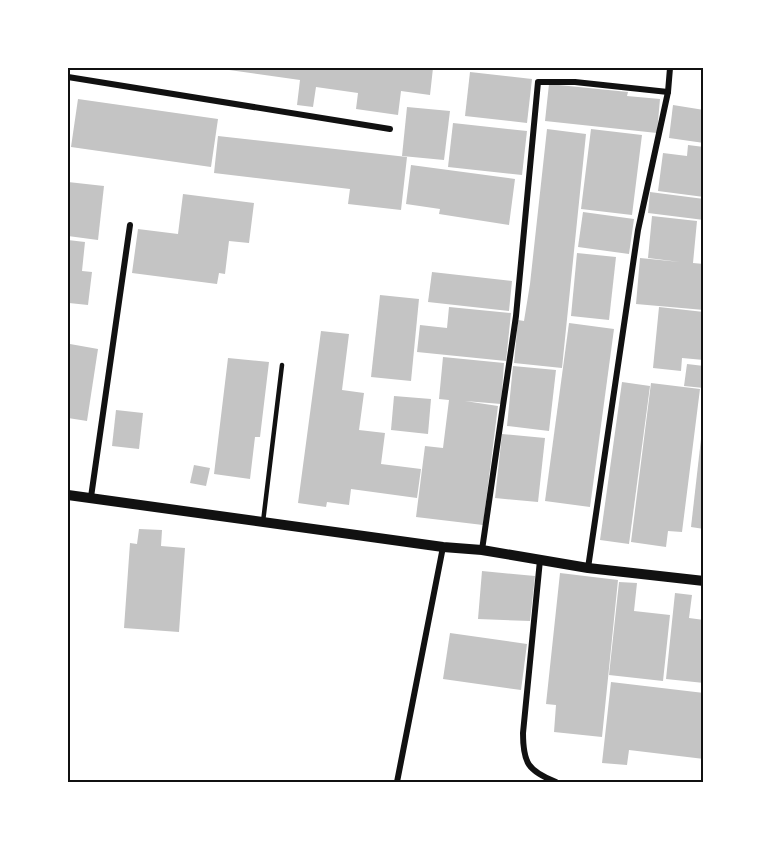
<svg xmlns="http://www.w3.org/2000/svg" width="771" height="850" viewBox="0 0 771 850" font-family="'Varela Round',sans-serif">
<rect width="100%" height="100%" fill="#fff"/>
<g fill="#c4c4c4">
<path d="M215,68H433L430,95L401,91L398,115L356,109L358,93L316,87L313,107L297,105L300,80Z"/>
<path d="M470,72L532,79L527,123L465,116Z"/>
<path d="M549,84L628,92L627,96L660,99L657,133L545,121Z"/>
<path d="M78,99L218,119L211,167L71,147Z"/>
<path d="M673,105L704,110V143L669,138Z"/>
<path d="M407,107L450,111L444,160L402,156Z"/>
<path d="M453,123L527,131L522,175L448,167Z"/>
<path d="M547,129L586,134L562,368L514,363L518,320L524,321L530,284Z"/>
<path d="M591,129L642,135L632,215L581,209Z"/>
<path d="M218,136L407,157L401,210L348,204L350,189L214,173Z"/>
<path d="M688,145L704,147V197L658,191L663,153L687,156Z"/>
<path d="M411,165L515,179L509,225L439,214L440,209L406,204Z"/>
<path d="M68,182L104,186L98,240L68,236Z"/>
<path d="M650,192L704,199V220L648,213Z"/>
<path d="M183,194L254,203L249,243L229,241L225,274L219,273L217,284L132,273L138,229L178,234Z"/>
<path d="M583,212L634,219L629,254L578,247Z"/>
<path d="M652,216L697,221L693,263L704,264V310L636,304L640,258L680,262L648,258Z"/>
<path d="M68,240L85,242L82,271L92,272L88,305L69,303L68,307Z"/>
<path d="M577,253L616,257L609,320L571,316Z"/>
<path d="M432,272L512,281L509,311L428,302Z"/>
<path d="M380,295L419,299L411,381L371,377Z"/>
<path d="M449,307L511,313L506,361L417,352L420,325L447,328Z"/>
<path d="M659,307L704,312V360L682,358L681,371L653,368Z"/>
<path d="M569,323L614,329L590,507L545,501Z"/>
<path d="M321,331L349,334L342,390L364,393L359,430L385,433L381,464L421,469L417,498L351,489L349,505L327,502L326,507L298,503Z"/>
<path d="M70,344L98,349L87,421L68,418Z"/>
<path d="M443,357L504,363L501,404L465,401L498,406L483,525L416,517L425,446L443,448L449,400L439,399Z"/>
<path d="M228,358L269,362L260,437H255L250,479L214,474Z"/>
<path d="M687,364L704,366V388L684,386Z"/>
<path d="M513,366L556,370L549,431L507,426Z"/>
<path d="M622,382L650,386L629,544L600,540Z"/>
<path d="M651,383L700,389L682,532L668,531L666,547L631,542Z"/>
<path d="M394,396L431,399L428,434L391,430Z"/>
<path d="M116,410L143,413L139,449L112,446Z"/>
<path d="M502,434L545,438L538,502L495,498Z"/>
<path d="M701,439H704V529L691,527Z"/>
<path d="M194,465L210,468L206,486L190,483Z"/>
<path d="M139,529L162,530L161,546L185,548L179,632L124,628L130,543L137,544Z"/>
<path d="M482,571L535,576L530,621L478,619Z"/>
<path d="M560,573L618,580L602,737L554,732L556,705L546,704Z"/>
<path d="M619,582L637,583L634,611L670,615L663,681L609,675Z"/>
<path d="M675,593L692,595L689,618L704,620V683L666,679Z"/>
<path d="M450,633L527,644L521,690L443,679Z"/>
<path d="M611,682L704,693V759L629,750L627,765L602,763Z"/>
</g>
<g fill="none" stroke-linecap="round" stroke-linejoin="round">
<path stroke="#111" stroke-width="4.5" d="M263,522L282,365"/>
<g stroke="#111" stroke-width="6">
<path d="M68,77L390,129"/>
<path d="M91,497L130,225"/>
<path d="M482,550L516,316L538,82H575L668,92"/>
<path d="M540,560L523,733C523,763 528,771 556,782"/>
<path d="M588,568L638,230L668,92L670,68"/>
<path d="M397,782L443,547"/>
</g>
<path stroke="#111" stroke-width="10" d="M68,495L443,547L482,550L588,568L704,581"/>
</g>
<rect width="771" height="850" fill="none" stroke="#ffffff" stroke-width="138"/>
<rect x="69" y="69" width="633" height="712" fill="none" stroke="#111" stroke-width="2"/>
</svg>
